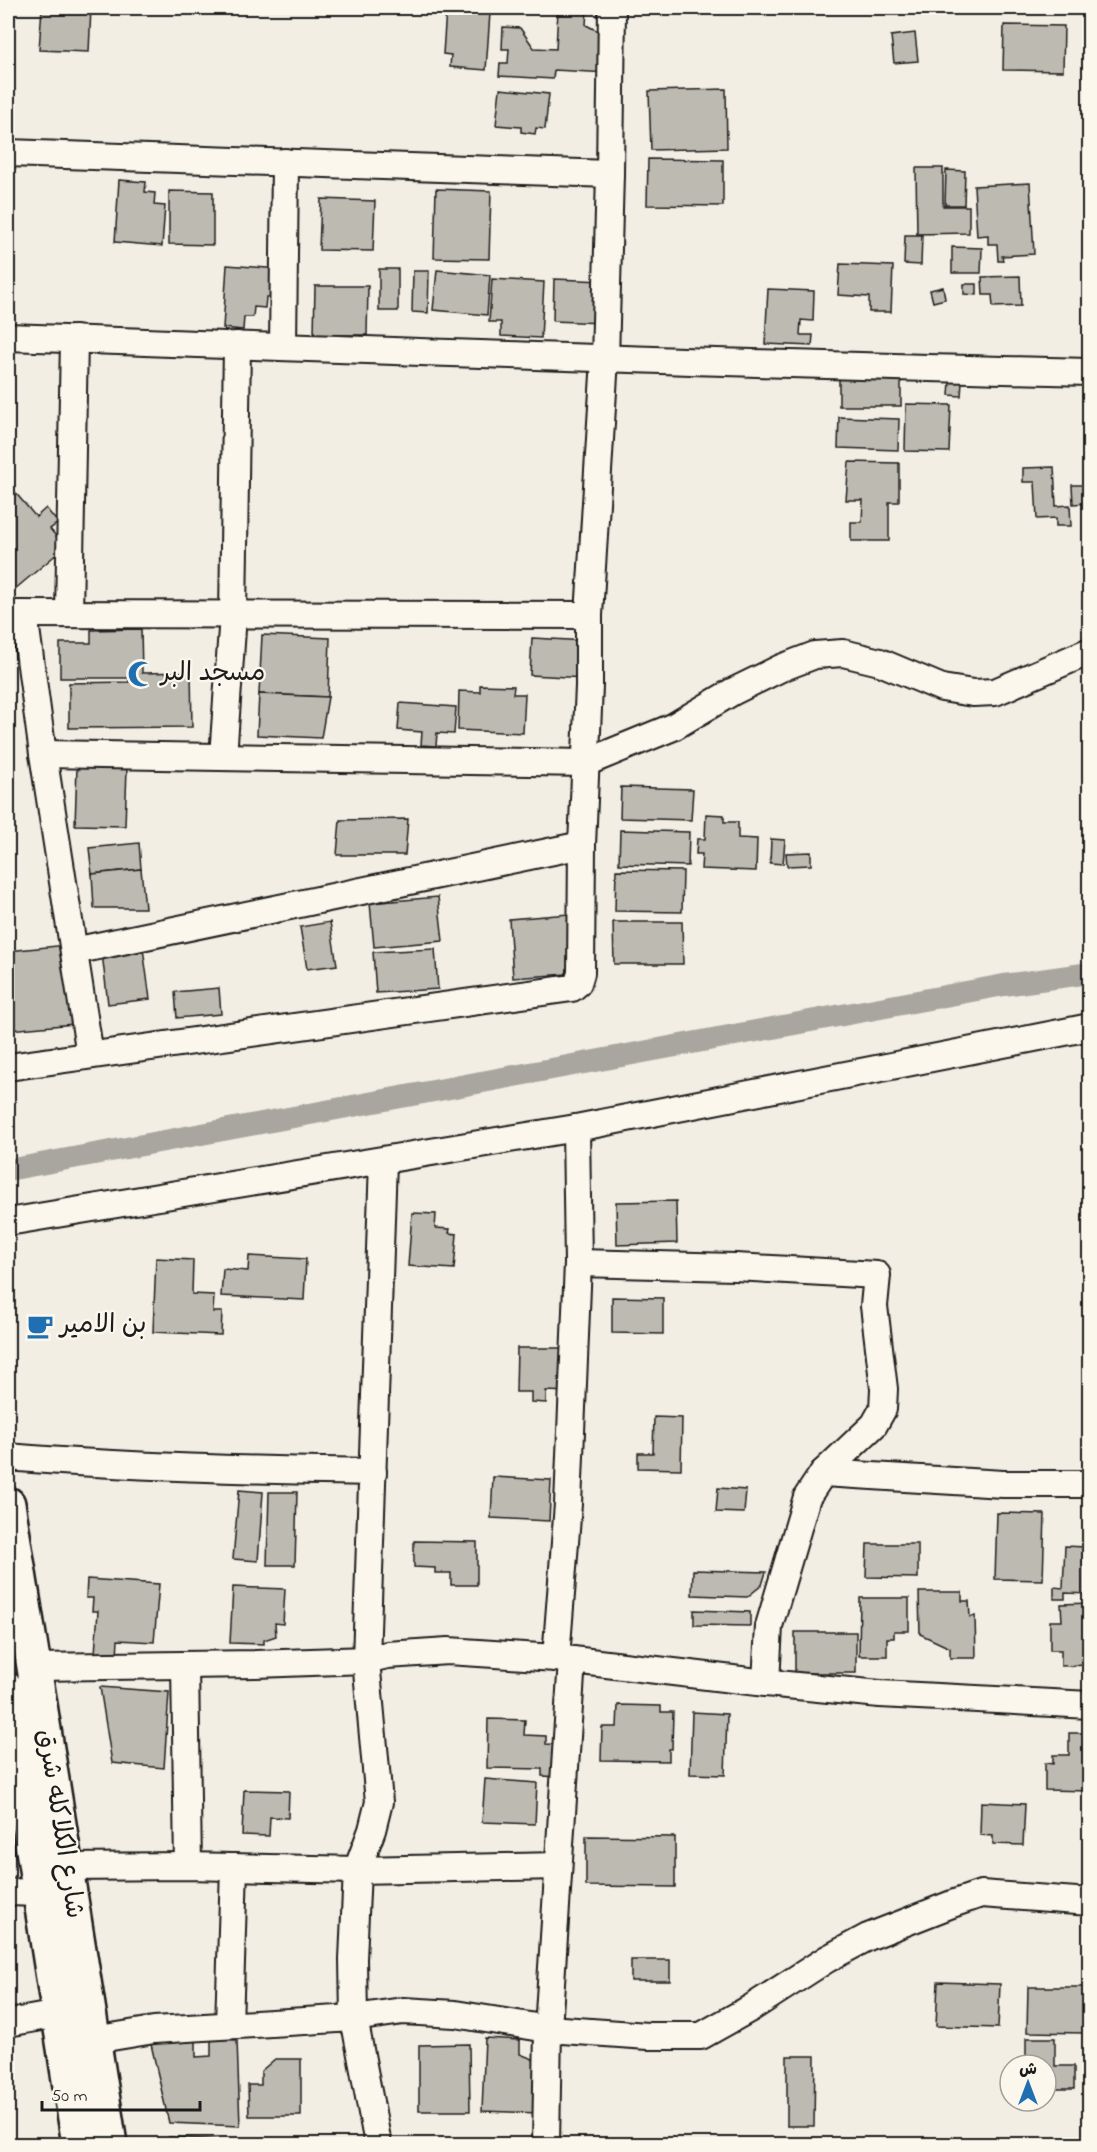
<svg xmlns="http://www.w3.org/2000/svg" width="1097" height="2152" viewBox="0 0 1097 2152" font-family="'Indie Flower','Playpen Sans Arabic',sans-serif">
<rect width="100%" height="100%" fill="#f2eee4"/>
<filter id="ink" filterUnits="userSpaceOnUse"><feTurbulence type="fractalNoise" baseFrequency=".0167" numOctaves="2"/><feDisplacementMap in="SourceGraphic" scale="12" xChannelSelector="R" yChannelSelector="G"/><feConvolveMatrix kernelMatrix="1 2 1 2 8 2 1 2 1" color-interpolation-filters="sRGB"/></filter>
<g filter="url(#ink)">
<g fill="none" stroke-linecap="round" stroke-linejoin="round">
<path stroke="#a9a6a0" stroke-width="22" d="M8,1170L1004,985L1090,973"/>
</g>
<g fill="#bdbab1" stroke="#1c1c1c" stroke-width="1.5">
<path d="M42,8H91L89,52L39,50Z"/>
<path d="M558,9L587,10L586,25L604,34L608,73L554,70L553,79L499,76L500,63H508L509,49H502L503,27L520,28L534,48L556,49Z"/>
<path d="M446,10L490,13L486,70L450,67L451,55L443,54Z"/>
<path d="M1004,25L1064,26L1063,71L1003,70Z"/>
<path d="M915,33L918,61L894,63L891,36Z"/>
<path d="M500,89L549,94L545,129L536,128L535,134L521,132V127L496,125Z"/>
<path d="M726,89L727,148L651,150L649,91Z"/>
<path d="M648,159L723,160V206L647,205Z"/>
<path d="M916,168H943V206H969V233L917,234Z"/>
<path d="M946,170L965,171L964,205H945Z"/>
<path d="M119,180L146,182L145,192L155,193L154,205L165,206L162,246L115,242Z"/>
<path d="M1030,183L1034,254L1002,256L1003,261H998L997,244H988V235L977,236L974,186Z"/>
<path d="M436,189L491,191L489,259L434,258Z"/>
<path d="M169,191L213,192V245L169,244Z"/>
<path d="M321,199L375,201L373,251L319,250Z"/>
<path d="M905,235H922L921,265L904,264Z"/>
<path d="M952,247L982,248L981,273H952Z"/>
<path d="M840,264L893,266L891,312H869V297L838,295Z"/>
<path d="M227,265L280,269L278,298L266,297L265,308L254,307L253,317H244L243,330L223,328Z"/>
<rect x="379" y="269" width="19" height="42"/>
<path d="M437,270L490,275L487,315L433,310Z"/>
<path d="M413,271H429L428,313L412,312Z"/>
<path d="M1020,276L1021,306L993,307L992,295H983L982,277Z"/>
<path d="M492,279L544,282L541,338L501,336V322H489Z"/>
<path d="M554,279L604,281L603,323L553,321Z"/>
<path d="M964,284H977V295L964,294Z"/>
<path d="M315,286H368L367,335H314Z"/>
<path d="M943,287L945,299L933,302L930,290Z"/>
<path d="M768,289L814,291L813,321L801,320L800,335H813L812,346L765,344Z"/>
<path d="M901,372V406H839V373Z"/>
<path d="M950,381L962,382L961,396L949,395Z"/>
<path d="M906,404L951,405L949,452L905,451Z"/>
<path d="M839,417L899,419L898,450L838,448Z"/>
<path d="M849,462L899,463V502H889V541H851V522H862L863,500H846Z"/>
<path d="M1054,467L1056,506L1070,505L1071,526H1056V518L1037,519L1035,482H1023V468Z"/>
<path d="M8,484L36,517L46,508L58,523L50,529L65,547L8,595Z"/>
<path d="M1072,485H1087L1088,503L1073,504Z"/>
<path d="M141,629L142,673L191,672L192,727L69,728V683L129,682V678H60V643H91V630Z"/>
<path d="M262,635L330,638L328,697L259,694Z"/>
<path d="M532,638L587,641L585,678L530,675Z"/>
<path d="M480,685L514,686L513,694H525L523,733L458,730L459,691L480,692Z"/>
<path d="M259,694L328,697L321,738L257,735Z"/>
<path d="M400,703L456,707L454,734L437,733L436,746L421,745L422,732L398,730Z"/>
<path d="M77,767L127,768L125,826L75,825Z"/>
<path d="M621,787L693,789L691,820L620,818Z"/>
<path d="M706,814L724,815V822H738V838L757,839L756,871L701,869L702,854H696L697,839H705Z"/>
<path d="M408,819L405,855H337L340,820Z"/>
<path d="M620,830L689,832L688,866L619,864Z"/>
<path d="M771,839L785,840L783,864L770,863Z"/>
<path d="M139,843L141,869L92,874L89,848Z"/>
<path d="M811,852V865L787,866L786,853Z"/>
<path d="M141,869L145,908H94L92,874Z"/>
<path d="M616,870L683,871L682,912L615,911Z"/>
<path d="M438,897L443,941L374,947L370,903Z"/>
<path d="M581,913V973L513,978L509,919Z"/>
<path d="M330,922L337,965L307,969L300,927Z"/>
<path d="M613,922H682L683,964H614Z"/>
<path d="M67,945L74,1024L9,1030L8,951Z"/>
<path d="M143,948L150,999L108,1004L102,953Z"/>
<path d="M435,949L438,989L376,993L373,952Z"/>
<path d="M219,988L221,1014L177,1018L175,992Z"/>
<path d="M676,1201L677,1243L617,1245L616,1202Z"/>
<path d="M412,1213L436,1214L435,1228L450,1229L449,1233L457,1234L454,1269L408,1266Z"/>
<path d="M249,1256L306,1259L304,1300L221,1296L223,1269L248,1271Z"/>
<path d="M156,1258L193,1260L192,1294L214,1295L213,1312H222L221,1335L153,1332Z"/>
<path d="M612,1297L663,1298V1334L612,1333Z"/>
<path d="M517,1348H569V1392L546,1391V1403L531,1402V1392H516Z"/>
<path d="M654,1417L682,1418L681,1469L638,1468V1453H653Z"/>
<path d="M493,1477L551,1480L549,1521L491,1518Z"/>
<path d="M718,1488L746,1490L744,1513L716,1512Z"/>
<path d="M239,1490L263,1492L258,1561L233,1559Z"/>
<path d="M269,1492H297L295,1565H267Z"/>
<path d="M997,1513L1045,1514L1043,1580L995,1579Z"/>
<path d="M1087,1518H1090V1594L1065,1593V1599H1054V1587L1063,1588L1065,1546L1086,1547Z"/>
<path d="M414,1541L477,1542V1585H451V1573H435V1568L414,1567Z"/>
<path d="M867,1544H918V1578L866,1577Z"/>
<path d="M693,1570L766,1572L762,1585L747,1597L692,1595Z"/>
<path d="M87,1579L159,1584L154,1642L118,1640L117,1656L95,1654L98,1611H92L93,1598H86Z"/>
<path d="M233,1587L285,1589L283,1624L275,1623L276,1636L264,1640V1644L230,1643Z"/>
<path d="M919,1592H962V1601H969L970,1617L975,1616L976,1658H950V1648L920,1634Z"/>
<path d="M860,1598H909V1631H894V1638H887V1656H859Z"/>
<path d="M1090,1603V1665L1061,1666V1650H1050V1621H1062L1061,1604Z"/>
<path d="M694,1610L750,1612V1626L694,1625Z"/>
<rect x="795" y="1632" width="61" height="41"/>
<path d="M100,1687L169,1692L164,1768L112,1763Z"/>
<path d="M618,1705L661,1706V1712H673L672,1749H669V1761L601,1760L602,1727H617Z"/>
<path d="M692,1712L727,1714L725,1775L690,1774Z"/>
<path d="M488,1719L525,1720L524,1735L546,1736V1744L562,1745L561,1777L542,1776V1769L487,1768Z"/>
<path d="M1069,1733H1090V1791L1045,1790V1763L1053,1764V1755H1069Z"/>
<path d="M485,1779L537,1783L535,1824L482,1822Z"/>
<path d="M244,1790L289,1791L288,1818L270,1817L269,1836L242,1835Z"/>
<path d="M981,1802L1025,1804L1023,1845L993,1844V1836L980,1835Z"/>
<path d="M586,1836L675,1837V1887L586,1886Z"/>
<rect x="631" y="1960" width="39" height="21"/>
<path d="M938,1982L1000,1984L998,2028L936,2026Z"/>
<path d="M1028,1987H1087L1086,2033L1027,2032Z"/>
<path d="M211,2038L237,2040L240,2126L169,2123L150,2040H196V2057L211,2056Z"/>
<path d="M485,2038L520,2040V2054L533,2059L536,2071L541,2113L482,2111Z"/>
<path d="M1026,2038H1055V2066H1074V2089H1046V2065H1026Z"/>
<path d="M469,2044L470,2111H419V2045Z"/>
<path d="M787,2056H815L814,2126H787Z"/>
<path d="M275,2059H301V2116H249L248,2085H261V2071Z"/>
<path d="M169,2137L224,2140V2144H171Z"/>
</g>
<g fill="none" stroke-linecap="round" stroke-linejoin="round">
<g stroke="#1c1c1c" stroke-width="30">
<g id="street">
<path d="M8,153L610,174"/>
<path d="M8,337C368,350 729,364 1090,372"/>
<path d="M283,347L285,162"/>
<path d="M8,614L589,615"/>
<path d="M24,614L43,754L90,1055"/>
<path d="M69,614L74,339"/>
<path d="M43,754L585,763L673,727L732,692L781,668L815,655L843,653L880,662L942,688L973,693L995,692L1090,651"/>
<path d="M223,757L233,615L237,345"/>
<path d="M74,951L582,845"/>
<path d="M8,1067L572,988L578,983L581,973L582,845L589,686V615L605,359L610,174L612,8"/>
<path d="M8,1222L576,1128L1090,1027"/>
<path d="M578,1263L735,1267L877,1275L874,1306L884,1389L883,1409L874,1425L823,1473L807,1497L769,1626L766,1683"/>
<path d="M8,1457C129,1467 251,1470 373,1472"/>
<path d="M823,1473L1003,1484H1090"/>
<path d="M556,1658L568,1504L578,1263L576,1128"/>
<path d="M185,1665L188,1866"/>
<path d="M34,1667L256,1664L366,1660L387,1655L448,1651L556,1658L766,1683L880,1694L1090,1705"/>
<path d="M65,1867L188,1866L357,1870L558,1866"/>
<path d="M8,1892L39,1893"/>
<path d="M8,2023L58,2014"/>
<path d="M229,2025L234,1867"/>
<path d="M75,2043L154,2030L354,2018L403,2011L455,2014L548,2029L648,2036H701L751,2008L827,1959L868,1937L952,1904L981,1894L1090,1902"/>
<path d="M378,2144L354,2018L353,1959L357,1870L372,1830L379,1802L366,1660L383,1161"/>
<path d="M546,2144L548,2029L572,1660"/>
</g>
</g>
<g stroke="#1c1c1c" stroke-width="38">
<g id="secondary">
<path d="M8,1504L110,2144"/>
<path d="M8,1690L79,2144"/>
</g>
</g>
<use href="#street" stroke="#fbf7ec" stroke-width="26"/>
<use href="#secondary" stroke="#fbf7ec" stroke-width="33"/>
</g>
</g>
<defs>
<g id="mosque-bare" transform="scale(2.07)"><path d="M3.5-4.9A6 6 0 1 0 3.5 4.9A5 5 0 1 1 3.5-4.9Z" fill="#1f6fb2" stroke="#fbf7ec" stroke-width="2.5" paint-order="stroke"/></g>
<g id="cafe-bare" transform="scale(2.07)"><path d="M-5.5-4.5H6V0H3Q3 3.5 0 3.5H-2.5Q-5.5 3.5-5.5 0ZM3-3.2v2h1.7v-2ZM-6 4.5H4V6H-6Z" fill="#1f6fb2" stroke="#fbf7ec" stroke-width="2.5" paint-order="stroke"/></g>
</defs>
<g fill-rule="evenodd">
<use href="#mosque-bare" x="141" y="674"/>
<use href="#cafe-bare" x="40" y="1326"/>
</g>
<g text-anchor="middle" dominant-baseline="central" stroke-width="4.5" stroke-linejoin="round" paint-order="stroke">
<g font-size="26" fill="#1c1c1c" stroke="#fbf7ec" text-anchor="start">
<text x="161" y="674">مسجد البر</text>
<text x="60" y="1326">بن الامير</text>
</g>
<g font-size="26" fill="#1c1c1c" stroke="#fbf7ec">
<text transform="translate(59 1824) rotate(81)">شارع الكلاكله شرق</text>
</g>
</g>
<rect width="1097" height="2152" fill="none" stroke="#fbf7ec" stroke-width="30"/>
<rect x="15" y="15" width="1067" height="2122" fill="none" stroke="#1c1c1c" stroke-width="2" filter="url(#ink)"/>
<g transform="translate(1028 2083)"><circle r="28" fill="#fbf7ec" stroke="#a29f99" stroke-width="1.5"/>
<path d="M0-4.5L10 22L0 15L-10 22Z" fill="#1f6fb2"/>
<text y="-9" font-size="16" font-weight="bold" text-anchor="middle" fill="#1c1c1c">ش</text>
</g>
<path d="M42 2101v9h158v-9" fill="none" stroke="#1c1c1c" stroke-width="3"/>
<text x="51" y="2101" font-size="18" fill="#1c1c1c" stroke="#fbf7ec" stroke-width="4.5" paint-order="stroke">50 m</text>
</svg>
